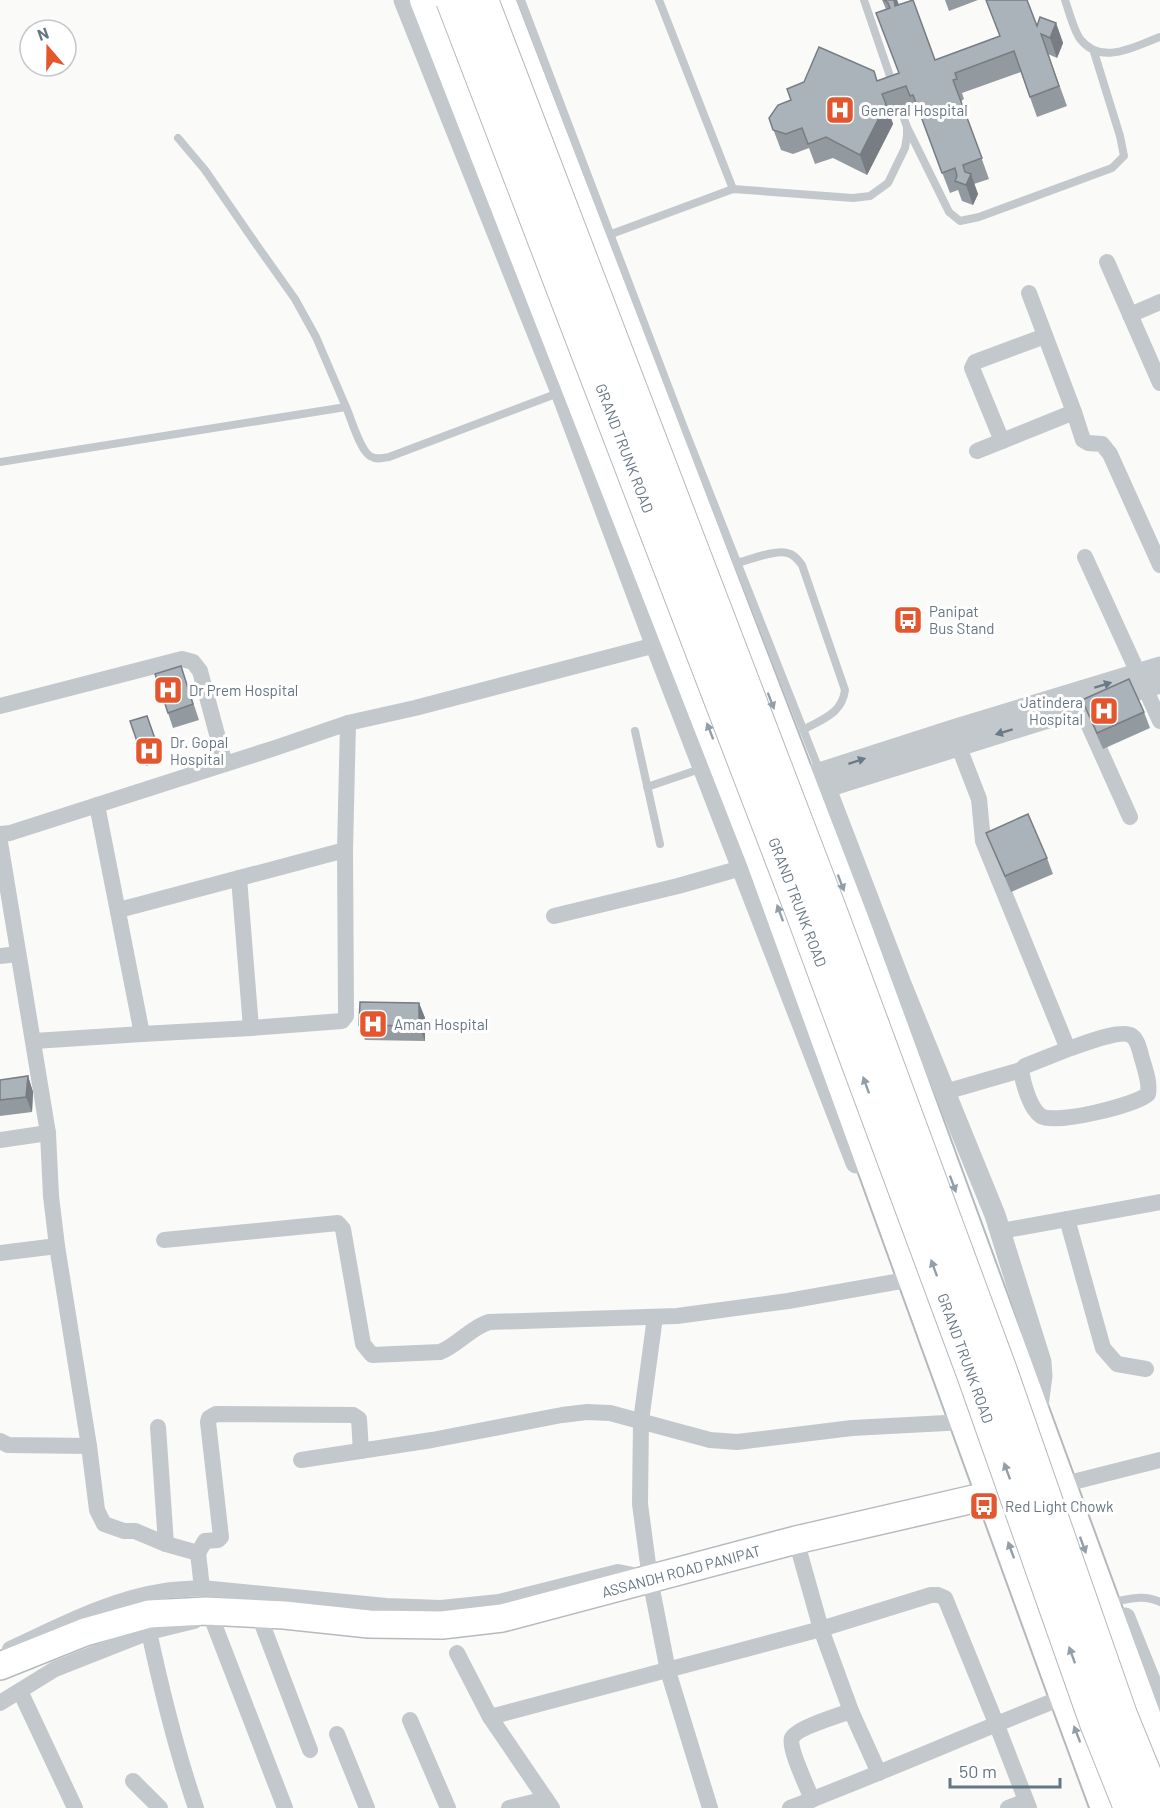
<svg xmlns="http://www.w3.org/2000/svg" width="1160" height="1808" viewBox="0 0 1160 1808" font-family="Barlow,sans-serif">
<rect width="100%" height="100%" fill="#fafaf8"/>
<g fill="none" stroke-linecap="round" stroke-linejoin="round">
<g stroke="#b5babe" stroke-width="30">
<path id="primary" d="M0,1666L85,1632L149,1614L206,1611L284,1615L369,1624L442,1625L502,1618L796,1540L991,1495"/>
</g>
<g stroke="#b4b9bd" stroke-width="32">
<g id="trunk">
<path d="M424,0L761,862L1064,1697L1105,1808"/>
<path d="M501,0L855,921L1160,1753"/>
</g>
</g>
<g stroke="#c3c8cc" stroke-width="8">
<path d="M521,0L684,428L820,772"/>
<path d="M659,0L733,189"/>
<path d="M864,0L893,85"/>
<path d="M1065,0C1069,11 1074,32 1081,40C1102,66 1135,46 1160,37"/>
<path d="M907,127L949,212L960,221L979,217L1112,168L1124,156L1120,136L1094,52"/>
<path d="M178,138L205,170L256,244L295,299L316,337L346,407"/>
<path d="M606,236L733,189L853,198L870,196L888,183L905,148L907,136V127L901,110"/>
<path d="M0,462L346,407C351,418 360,450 370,456C376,460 383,458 389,457L561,392"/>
<path d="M737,563C749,560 776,549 787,553C794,554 798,560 802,565L845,690C842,714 822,719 803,730"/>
<path d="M635,731L660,844"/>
<path d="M647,787L703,768"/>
<path d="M1118,1601C1133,1598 1146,1595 1160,1602"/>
</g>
<g stroke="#c3c8cc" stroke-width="16">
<path d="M1107,262L1160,383"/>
<path d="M1029,293L1074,412L1083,440L1088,443L1102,444L1110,454L1160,565"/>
<path d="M1130,315L1160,302"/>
<path d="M1002,441L972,368L975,362L1045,336"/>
<path d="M977,451L1074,412"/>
<path d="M1085,557L1160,721"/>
<path d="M0,706L182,659L193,662L200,671L225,764"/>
<path d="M1081,708L1130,817"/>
<path d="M955,737L979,799L983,841L1068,1049C1081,1045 1122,1028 1132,1036C1139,1041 1140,1054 1143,1062C1146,1072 1150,1084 1148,1094C1137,1105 1055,1125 1041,1116C1030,1109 1023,1083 1021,1070L1025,1066L1068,1049"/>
<path d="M97,805L142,1034"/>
<path d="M0,834L10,833L275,748L348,723L415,708L667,642"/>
<path d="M0,842L48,1133L51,1196L57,1246L89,1446L97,1510L104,1524L124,1531H135L166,1544L198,1553L202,1588L386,1606L441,1608L499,1602L618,1572L643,1577"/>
<path d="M239,878L251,1028"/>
<path d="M119,910L345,850"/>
<path d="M554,916L678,886L752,865"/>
<path d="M0,956L18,954"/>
<path d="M34,1041L142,1034L251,1028L342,1021L346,1016V1011L345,850L348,723"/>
<path d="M945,1092L1021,1070"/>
<path d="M0,1140L48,1133"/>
<path d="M1067,1219L1103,1348L1117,1364L1146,1369"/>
<path d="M1001,1231L1160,1202"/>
<path d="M164,1240L338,1223L343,1229L363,1344L372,1355L440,1352C458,1345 470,1328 489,1322L677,1316L788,1301L901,1281"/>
<path d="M0,1253L57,1246"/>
<path d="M655,1317L641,1421L640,1504L650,1579L668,1671L710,1808"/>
<path d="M158,1427L166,1544"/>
<path d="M0,1441L8,1445L89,1446"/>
<path d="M301,1460L432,1440L562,1415L587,1412L610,1413L710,1440L737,1442L852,1428L965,1422"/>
<path d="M1061,1485L1160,1460"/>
<path d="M796,1540L821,1629L851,1711L879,1773"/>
<path d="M198,1553L205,1541L218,1540L221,1537L208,1422L209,1418L216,1414L353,1415L359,1419L361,1451"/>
<path d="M212,1619L285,1808"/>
<path d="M261,1621L310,1750"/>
<path d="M149,1632C162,1692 176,1750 196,1808"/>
<path d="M10,1649C60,1626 110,1599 165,1591C177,1589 190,1589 202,1588"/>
<path d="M457,1653L490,1717L552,1808"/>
<path d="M20,1691L75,1808"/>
<path d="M0,1703L55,1669L149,1632L194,1621"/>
<path d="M490,1717L821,1629L931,1595H938L945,1598L996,1723L1029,1808"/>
<path d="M410,1720L448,1808"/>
<path d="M337,1734L367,1808"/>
<path d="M133,1781L160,1808"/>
<path d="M812,1800C808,1788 788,1748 792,1738C796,1728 840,1715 851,1711"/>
<path d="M509,1808L546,1799"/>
<path d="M790,1808C882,1773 972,1733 1064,1697"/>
<path d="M1008,1808L1026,1801"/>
</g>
<g stroke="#c3c8cc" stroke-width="21">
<path d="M404,0L561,392L656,646L856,1163"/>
<path d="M820,773L901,984L995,1215L1041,1362L1042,1376L1037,1413"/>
<path d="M807,777L953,730L1160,667"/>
<path d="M814,791L1160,683"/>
<path d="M1125,1618L1160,1705"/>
</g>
<use href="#primary" stroke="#fff" stroke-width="27"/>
<use href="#trunk" stroke="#fff" stroke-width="28"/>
<g stroke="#b4b9bd" stroke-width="34" stroke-linecap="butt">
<g id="motorway-bridge">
<path d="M452,0L802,913L974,1377L1096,1723L1130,1808"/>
<path d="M482,0L830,909L1001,1371L1121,1715L1159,1808"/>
</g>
</g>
<use href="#motorway-bridge" stroke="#fff" stroke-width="32"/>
</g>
<g fill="#929a9f">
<path d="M882,0H897L899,5L935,60L1000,36L1037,26L1056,23L1063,43L1057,58L1048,54L1067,106L1037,117L1021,72L962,93L964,99L961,101L989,179L974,184L978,194L973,205L962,201L958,190L950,193L920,115L917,116L913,106L890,114L893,124L867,175L833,158L815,164L809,148L793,154L781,150L769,118L899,73L886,9Z"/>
<path d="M945,0H978L949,11Z"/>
<path d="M181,666L199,720L173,728L168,713Z"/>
<path d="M1082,700L1144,712L1150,728L1103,749L1088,715Z"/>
<path d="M147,716L163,760L146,766L130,721Z"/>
<path d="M986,833L1047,858L1053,874L1011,892Z"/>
<path d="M419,1003L425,1018V1041L365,1040L359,1025Z"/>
<path d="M28,1076L33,1092L32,1112L0,1116V1080Z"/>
</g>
<g fill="#777d82">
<path d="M894,0H897L902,14L901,21Z"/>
<path d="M1056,23L1063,43L1057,58L1050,38Z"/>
<path d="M886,104L893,124L867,175L860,155Z"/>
<path d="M971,174L978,194L973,205L966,185Z"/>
<path d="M419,1003L425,1018V1041L419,1026Z"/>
<path d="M28,1076L33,1092L32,1112L26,1097Z"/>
</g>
<g fill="#aab3b9" stroke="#777d82" stroke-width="1.5">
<path d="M884,0H894L895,6L913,0L935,60L1000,36L986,0H1027L1037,26L1040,17L1056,23L1050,38L1041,34L1059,86L1030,97L1014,51L955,73L957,79L953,80L982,158L963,165L965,172L971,174L966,185L955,181L957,176L955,168L942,173L913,95L910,96L906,86L882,94L886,104L860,155L826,137L808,144L802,128L786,134L773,130L769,118L778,105L791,100L787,89L804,82L819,47L874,71L877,81L899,73L876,13L890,8L888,3Z"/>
<path d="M181,666L193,704L168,713L155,674Z"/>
<path d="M1129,679L1144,712L1097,733L1082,700Z"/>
<path d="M147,716L159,750L142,756L130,721Z"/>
<path d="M1028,814L1047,858L1005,876L986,833Z"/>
<path d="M360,1002L419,1003V1026L359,1025Z"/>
<path d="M28,1076L26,1097L0,1100V1080Z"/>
</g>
<defs><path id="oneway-solid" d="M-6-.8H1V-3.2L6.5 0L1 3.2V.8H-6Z" transform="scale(1.5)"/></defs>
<g fill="#6a7a87">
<use href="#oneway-solid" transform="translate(1103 685) rotate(-17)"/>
<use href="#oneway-solid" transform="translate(1004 732) rotate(163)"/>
<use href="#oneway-solid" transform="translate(857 761) rotate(-18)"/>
</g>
<g fill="#939fa8">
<use href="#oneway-solid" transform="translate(771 701) rotate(69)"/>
<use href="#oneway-solid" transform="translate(710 731) rotate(-111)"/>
<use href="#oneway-solid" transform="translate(841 883) rotate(69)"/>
<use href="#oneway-solid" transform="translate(780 913) rotate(-110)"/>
<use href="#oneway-solid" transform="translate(866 1085) rotate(-110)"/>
<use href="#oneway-solid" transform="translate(953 1184) rotate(70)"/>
<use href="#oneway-solid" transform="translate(934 1268) rotate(-110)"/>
<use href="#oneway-solid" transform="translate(1007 1471) rotate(-110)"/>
<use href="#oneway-solid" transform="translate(1083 1545) rotate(70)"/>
<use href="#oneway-solid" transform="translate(1011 1550) rotate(-110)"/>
<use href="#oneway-solid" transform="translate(1072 1655) rotate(-110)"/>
<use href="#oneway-solid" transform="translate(1077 1734) rotate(-111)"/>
</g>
<defs>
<g id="hospital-square" transform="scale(1.5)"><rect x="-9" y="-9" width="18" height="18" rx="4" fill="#e4572e" stroke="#fff"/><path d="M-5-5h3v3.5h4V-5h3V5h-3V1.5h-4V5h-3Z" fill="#fff"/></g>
<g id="bus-square" transform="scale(1.5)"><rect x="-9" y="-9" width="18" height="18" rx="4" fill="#e4572e" stroke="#fff"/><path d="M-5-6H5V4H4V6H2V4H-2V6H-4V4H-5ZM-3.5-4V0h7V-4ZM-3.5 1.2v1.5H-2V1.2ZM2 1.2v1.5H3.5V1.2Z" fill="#fff"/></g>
</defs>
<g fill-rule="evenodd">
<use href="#hospital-square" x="840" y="110"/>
<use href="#bus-square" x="908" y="620"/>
<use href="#hospital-square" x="168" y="690"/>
<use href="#hospital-square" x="1104" y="711"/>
<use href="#hospital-square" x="149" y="751"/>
<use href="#hospital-square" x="373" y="1024"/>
<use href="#bus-square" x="984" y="1506"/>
</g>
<g text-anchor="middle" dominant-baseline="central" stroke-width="6" stroke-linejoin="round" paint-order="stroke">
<g font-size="15" fill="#657683" stroke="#fff" text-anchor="start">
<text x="861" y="110">General Hospital</text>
<text x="929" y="611">Panipat<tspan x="929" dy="17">Bus Stand</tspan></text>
<text x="189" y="690">Dr Prem Hospital</text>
<text x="1083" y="702" text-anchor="end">Jatindera<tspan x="1083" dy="17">Hospital</tspan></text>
<text x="170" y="742">Dr. Gopal<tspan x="170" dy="17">Hospital</tspan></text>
<text x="394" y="1024">Aman Hospital</text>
<text x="1005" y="1506">Red Light Chowk</text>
</g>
<g font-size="15" fill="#657683" stroke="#fff">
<text transform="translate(625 448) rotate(69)">GRAND TRUNK ROAD</text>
<text transform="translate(798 902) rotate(69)">GRAND TRUNK ROAD</text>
<text transform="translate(966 1358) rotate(70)">GRAND TRUNK ROAD</text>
<text transform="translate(681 1571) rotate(-15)">ASSANDH ROAD PANIPAT</text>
</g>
</g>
<g transform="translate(48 48) rotate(340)"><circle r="28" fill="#ffffff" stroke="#c1c8cd" stroke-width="1.5"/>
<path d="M0-4.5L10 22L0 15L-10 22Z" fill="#e4572e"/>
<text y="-9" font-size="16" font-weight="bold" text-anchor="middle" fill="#657683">N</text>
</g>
<path d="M950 1778v9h110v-9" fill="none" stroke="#657683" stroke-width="3"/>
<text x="959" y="1778" font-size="18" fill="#657683" stroke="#ffffff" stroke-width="4.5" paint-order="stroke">50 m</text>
</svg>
